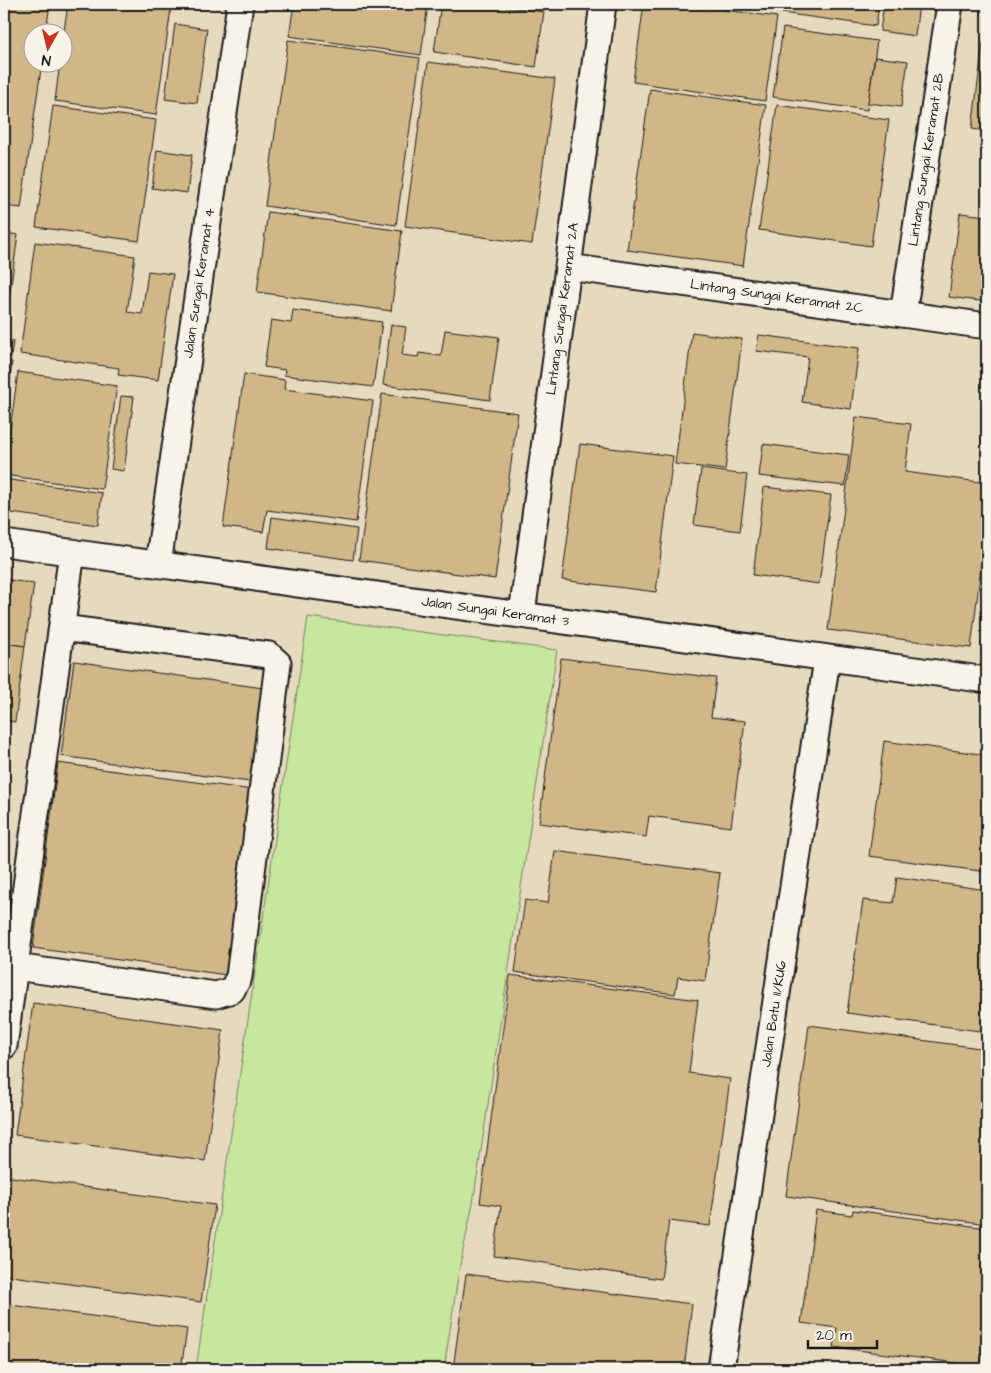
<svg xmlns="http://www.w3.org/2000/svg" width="991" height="1373" viewBox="0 0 991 1373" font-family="'Architects Daughter',sans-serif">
<rect width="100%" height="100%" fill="#efe7d5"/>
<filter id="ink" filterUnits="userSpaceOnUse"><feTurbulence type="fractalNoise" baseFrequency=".02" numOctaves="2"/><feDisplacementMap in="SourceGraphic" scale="10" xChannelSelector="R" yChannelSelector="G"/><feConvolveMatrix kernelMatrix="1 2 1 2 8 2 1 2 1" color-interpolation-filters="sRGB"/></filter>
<g filter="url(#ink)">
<path fill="#e6d9be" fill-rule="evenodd" d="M4,4H987V1369H4ZM32,32H62V62H32Z"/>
<path fill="#c7e79f" stroke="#72825e" d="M308,617L557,650L473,1203L459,1270L444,1369H196Z"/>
<g fill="#d1b787" stroke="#1c1c1c">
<path d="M4,4H50L46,32H32V62H42L21,208L4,206Z"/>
<path d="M68,4H137L171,9L156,115L55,101L60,62H62V44Z"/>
<path d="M294,4H428L421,55L289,36Z"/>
<path d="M441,4H488L544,12L536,67L434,52Z"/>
<path d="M644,4H680L777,17L765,101L633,82Z"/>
<path d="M760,4H780L779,6Z"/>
<path d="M783,4H879L876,26L782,13Z"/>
<path d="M884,4H919L915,36L880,31Z"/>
<path d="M175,24L207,29L197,103L165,99Z"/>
<path d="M783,28L877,41L867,110L773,97Z"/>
<path d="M288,40L420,58L396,225L265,206Z"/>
<path d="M983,43H987V131L972,129Z"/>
<path d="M875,57L908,61L901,107L868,103Z"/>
<path d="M428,62L555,79L532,244L405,226Z"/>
<path d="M650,89L766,105L743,266L627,250Z"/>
<path d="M777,105L889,120L871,246L759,230Z"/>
<path d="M53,106L156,120L139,241L36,227Z"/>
<path d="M157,150L192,155L187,193L152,188Z"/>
<path d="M268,212L402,231L391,311L257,292Z"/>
<path d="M960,213L987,216V302L949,297Z"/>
<path d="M4,233L18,235L4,334Z"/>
<path d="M35,242L135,256L127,312L142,314L148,271L173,274L158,380L118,375L119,368L20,354Z"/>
<path d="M293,310L382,322L373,387L284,375L285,370L264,367L271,320L291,323Z"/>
<path d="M391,325L406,327L402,355L418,357L419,353L441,356L445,330L499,337L490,400L383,385Z"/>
<path d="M692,332L742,339L725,470L675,464Z"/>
<path d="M759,335L859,348L851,409L802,402L808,357L756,351Z"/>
<path d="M4,339L13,341L11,357L4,356Z"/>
<path d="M4,361L12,362L9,386H4Z"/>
<path d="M18,372L117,386L102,489L4,475Z"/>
<path d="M244,374L285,380L284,389L373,401L356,522L267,510L263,532L223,527Z"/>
<path d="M382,394L518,413L495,579L359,560Z"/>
<path d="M121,396L134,397L124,471L111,469Z"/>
<path d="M856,417L911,424L905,472L987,483V519L971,648L828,630Z"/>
<path d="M580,444L673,456L656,592L562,580Z"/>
<path d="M763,444L849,455L845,486L759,476Z"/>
<path d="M701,469L747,475L740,531L694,525Z"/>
<path d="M4,479L102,493L98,525L4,512Z"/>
<path d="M764,487L831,495L819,584L753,575Z"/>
<path d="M272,517L357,529L353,560L268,548Z"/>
<path d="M4,579L34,584L25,646L4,643Z"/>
<path d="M4,643L25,646L15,722L4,720Z"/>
<path d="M561,658L716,678L711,717L745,721L731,827L649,816L646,837L539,823Z"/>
<path d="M74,661L270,689L257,783L61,756Z"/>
<path d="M884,741L987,755V872L869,856Z"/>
<path d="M58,763L260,791L234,976L33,948Z"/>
<path d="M555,851L720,873L705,981L678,977L675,994L515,972L525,900L548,903Z"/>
<path d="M897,877L987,890V1032L847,1013L863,900L893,903Z"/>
<path d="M510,975L698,1000L689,1073L730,1079L710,1226L669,1221L661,1279L494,1256L501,1206L480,1203Z"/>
<path d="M33,1003L223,1030L205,1161L15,1135Z"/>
<path d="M809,1025L987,1049V1224L786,1196Z"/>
<path d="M4,1176L215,1205L201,1302L4,1275Z"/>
<path d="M816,1210L852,1215L853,1210L987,1228V1367L834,1347L837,1328L801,1323Z"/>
<path d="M466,1274L692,1304L684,1369H453Z"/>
<path d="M4,1304L187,1329L181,1369H4Z"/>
<path d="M792,1364L832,1369H792Z"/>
</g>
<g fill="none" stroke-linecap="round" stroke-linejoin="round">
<g stroke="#1c1c1c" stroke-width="29">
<g id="minor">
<path id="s1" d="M568,267L987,326"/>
<path id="s2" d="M903,314L950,4"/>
<path id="s3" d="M4,543L987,680"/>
<path id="s4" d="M158,564L240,4"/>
<path id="s5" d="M522,614L603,4"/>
<path d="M15,967L216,995L232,990L239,977L278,663L269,655L62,628"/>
<path d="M4,1046L72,552"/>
<path id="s6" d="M721,1369L827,659"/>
</g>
</g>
<use href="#minor" stroke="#f7f3e8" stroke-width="25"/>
</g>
</g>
<g text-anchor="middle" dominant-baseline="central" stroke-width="4" stroke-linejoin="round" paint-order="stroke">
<g font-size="14" fill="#1c1c1c" stroke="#f7f3e8">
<text stroke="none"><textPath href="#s2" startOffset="156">Lintang Sungai Keramat 2B</textPath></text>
<text stroke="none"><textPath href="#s4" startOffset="284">Jalan Sungai Keramat 4</textPath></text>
<text stroke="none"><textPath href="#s1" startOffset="211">Lintang Sungai Keramat 2C</textPath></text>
<text stroke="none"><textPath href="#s5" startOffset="308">Lintang Sungai Keramat 2A</textPath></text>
<text stroke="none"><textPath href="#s3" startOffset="496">Jalan Sungai Keramat 3</textPath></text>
<text stroke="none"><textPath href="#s6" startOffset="359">Jalan Batu 11/KU6</textPath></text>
</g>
</g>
<rect width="991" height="1373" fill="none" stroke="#f7f3e8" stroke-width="20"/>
<rect x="10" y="10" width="971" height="1353" fill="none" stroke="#1c1c1c" stroke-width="2" filter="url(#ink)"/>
<g transform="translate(48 48) rotate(188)"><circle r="24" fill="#f7f3e8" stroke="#9f9d96"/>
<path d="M0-4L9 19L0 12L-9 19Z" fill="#c8321e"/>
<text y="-8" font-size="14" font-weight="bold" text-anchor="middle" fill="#1c1c1c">N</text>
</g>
<path d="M808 1340v8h69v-8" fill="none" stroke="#1c1c1c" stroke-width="2.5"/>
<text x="816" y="1340" font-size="15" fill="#1c1c1c" stroke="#f7f3e8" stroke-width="4" paint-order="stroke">20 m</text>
</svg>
